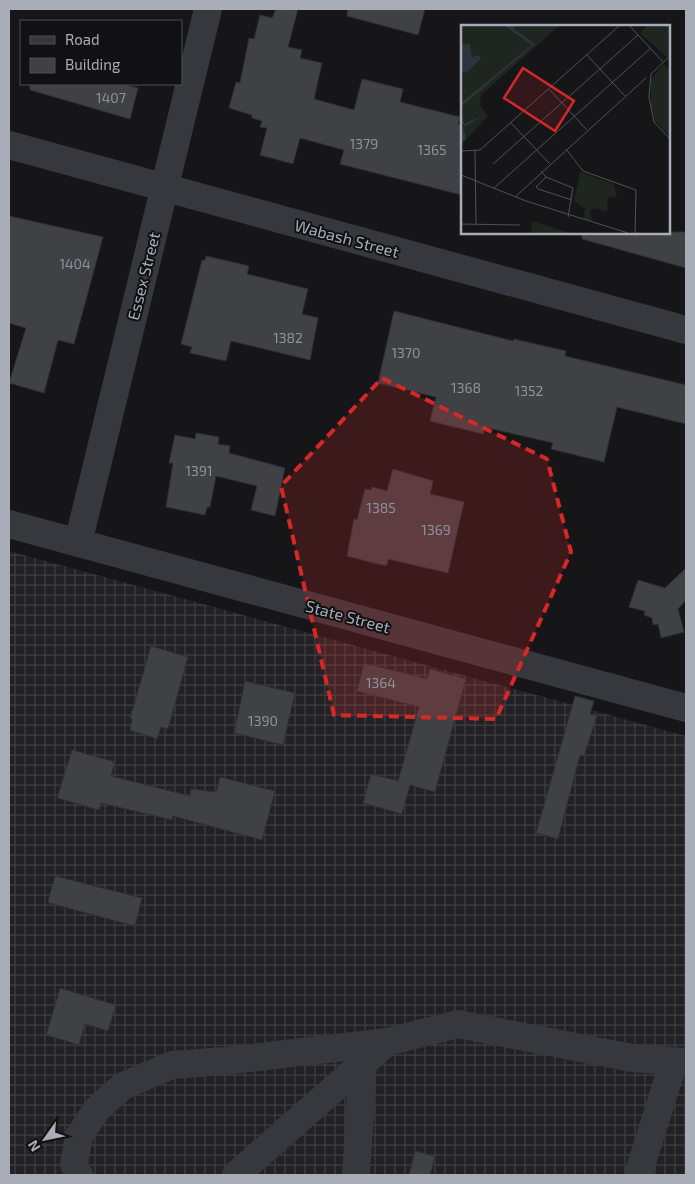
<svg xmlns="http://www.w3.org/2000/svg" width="695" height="1184" viewBox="0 0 695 1184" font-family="'Exo 2',sans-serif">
<defs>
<pattern id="industrial-grid" width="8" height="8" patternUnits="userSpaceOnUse" patternTransform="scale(1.25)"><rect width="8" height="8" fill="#222225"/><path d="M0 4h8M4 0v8" fill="none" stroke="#3f3f43"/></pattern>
</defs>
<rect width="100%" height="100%" fill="#161618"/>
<path fill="url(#industrial-grid)" d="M9,551L686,736V1175H9Z"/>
<g fill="#404145" stroke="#303034">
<path d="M276,9H298L288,47L302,50L300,58L322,63L314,99L354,110L362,79L403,89L400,102L460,117L458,124L462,125V195L340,164L344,150L300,138L293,164L260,155L267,128L260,127L262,121L252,118V115L229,108L236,82L240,83L249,38L254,39L260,15L272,18Z"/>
<path d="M348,9H425L418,35L347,16Z"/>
<path d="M30,84H122L138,88L130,119L30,90Z"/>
<path d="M9,216L103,237L74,344L58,340L44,393L9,383L26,328L9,323Z"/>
<path d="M582,232H686V268L582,239Z"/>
<path d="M206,256L249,266L247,274L308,289L302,314L318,318L310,360L231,341L226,361L190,353L192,347L181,344L202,260H205Z"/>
<path d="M394,311L513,341L514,339L566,351L565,356L686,385V424L617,407L604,462L551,449L553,443L484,427L483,434L430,421L436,397L378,383Z"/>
<path d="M196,433L219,437L218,444L230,446L229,453L285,468L275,516L251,510L257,486L216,476L210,507H207L205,515L166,507L173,463H169L175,435L195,439Z"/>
<path d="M393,469L433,481L430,494L464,502L448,573L388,559L387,565H382L347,556L354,519L357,520L365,489L371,490L372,487L387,491Z"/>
<path d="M686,568V600L678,609L684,632L661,638L658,624L653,625L652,618L644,615L645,611L629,607L638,580L665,588Z"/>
<path d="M151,646L188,657L168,729L161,727L157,739L130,730L132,719L130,718Z"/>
<path d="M364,663L427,679L430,669L466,679L435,792L410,785L402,814L363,803L371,774L398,781L419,707L357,691Z"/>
<path d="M245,681L295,693L283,745L234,733Z"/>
<path d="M575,696L594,701L590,714L597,716L584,756L580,755L558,839L536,833Z"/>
<path d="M72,750L115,762L111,776L190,796L191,789L216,792L220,777L275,791L262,840L173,816L172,820L101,803L99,810L57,798Z"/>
<path d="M55,876L142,898L135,926L49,903L48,901Z"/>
<path d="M60,988L116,1005L108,1031L85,1024L79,1045L46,1035Z"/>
<path d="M415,1151L435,1156L430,1175H409Z"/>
</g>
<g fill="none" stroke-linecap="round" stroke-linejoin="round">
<g stroke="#37383d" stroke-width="28">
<path d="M9,145L686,330"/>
<path d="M9,524L686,708"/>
<path d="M78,543L208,9"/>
<path d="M79,1175L74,1164L79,1136L97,1109L123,1086L172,1065L224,1061L387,1042L458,1024L632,1058L686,1062"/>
<path d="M236,1175L387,1042"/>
<path d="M356,1175L363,1063"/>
<path d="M638,1175L674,1061"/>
</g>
</g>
<path fill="#d62828" fill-opacity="0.2" stroke="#d62828" stroke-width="4" stroke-dasharray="10 6" stroke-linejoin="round" d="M382,378L547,459L571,552L496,719L334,715L281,486Z"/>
<g text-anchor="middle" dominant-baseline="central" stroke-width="4" stroke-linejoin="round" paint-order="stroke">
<g font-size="14" fill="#8e929b">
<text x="111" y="97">1407</text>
<text x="364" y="143">1379</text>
<text x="432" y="149">1365</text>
<text x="75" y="263">1404</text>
<text x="288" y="337">1382</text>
<text x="406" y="352">1370</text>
<text x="466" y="387">1368</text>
<text x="529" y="390">1352</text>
<text x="199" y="470">1391</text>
<text x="381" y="507">1385</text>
<text x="436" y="529">1369</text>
<text x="381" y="682">1364</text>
<text x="263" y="720">1390</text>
</g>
<g font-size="16" fill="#a8adb8" stroke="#111113">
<text transform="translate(347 238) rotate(15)">Wabash Street</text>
<text transform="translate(143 276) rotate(-76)">Essex Street</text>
<text transform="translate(348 616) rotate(15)">State Street</text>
</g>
</g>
<g transform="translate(461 25)">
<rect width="209" height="209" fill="#161618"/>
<path d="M0,0H99L20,70L19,80L27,91L0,120ZM186,0H209V29L205,32L179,8ZM203,39L209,46V112L194,96L190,80V54ZM119,147L153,159L156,171L146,173L147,184L142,187L137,183L129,185L131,196L122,193L124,184L113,176Z" fill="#1e261f"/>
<path d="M122,151L139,156L135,169L129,171L117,169ZM71,196L109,208H70Z" fill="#1e261f"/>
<path d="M42,0H56L52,3L74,19L0,82L3,99L24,90L3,102L5,114L0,117L3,100L0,97V78L71,20ZM9,19L11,32L18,30L20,34L5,48L0,45V20Z" fill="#2c353c"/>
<path fill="none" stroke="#505258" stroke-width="1" d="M168,0L202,37M126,30L164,71M209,31L190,49L188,72L193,97L209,114M88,64L126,105M50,98L89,139M105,124L122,146L175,165L174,208M0,126L19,125L159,0M14,126L15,199M32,139L177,10M80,146L85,152L112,163L107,192M0,150L65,176L167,208M85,152L75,162L77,164L111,175M33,163L190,23M54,172L185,53M0,199L59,200"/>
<path fill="#d62828" fill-opacity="0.15" stroke="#d62828" stroke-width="2.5" d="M62,43L113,76L94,106L43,73Z"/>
<rect width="209" height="209" fill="none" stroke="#a8adb8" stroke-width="2.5"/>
</g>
<rect width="695" height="1184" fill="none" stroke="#a8adb8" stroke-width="20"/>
<rect x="20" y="20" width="162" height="65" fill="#111113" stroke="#4d4f55"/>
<rect x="30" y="36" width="25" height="8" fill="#37383d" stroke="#4d4f55"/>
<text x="65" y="45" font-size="15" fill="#a8adb8">Road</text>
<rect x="30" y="58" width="25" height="15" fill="#404145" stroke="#4d4f55"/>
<text x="65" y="70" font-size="15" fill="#a8adb8">Building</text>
<g transform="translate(45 1139) rotate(237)" stroke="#111113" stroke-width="4" paint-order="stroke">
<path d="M0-4L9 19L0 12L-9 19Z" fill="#a8adb8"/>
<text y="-8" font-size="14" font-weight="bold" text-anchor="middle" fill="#a8adb8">N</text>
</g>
</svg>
